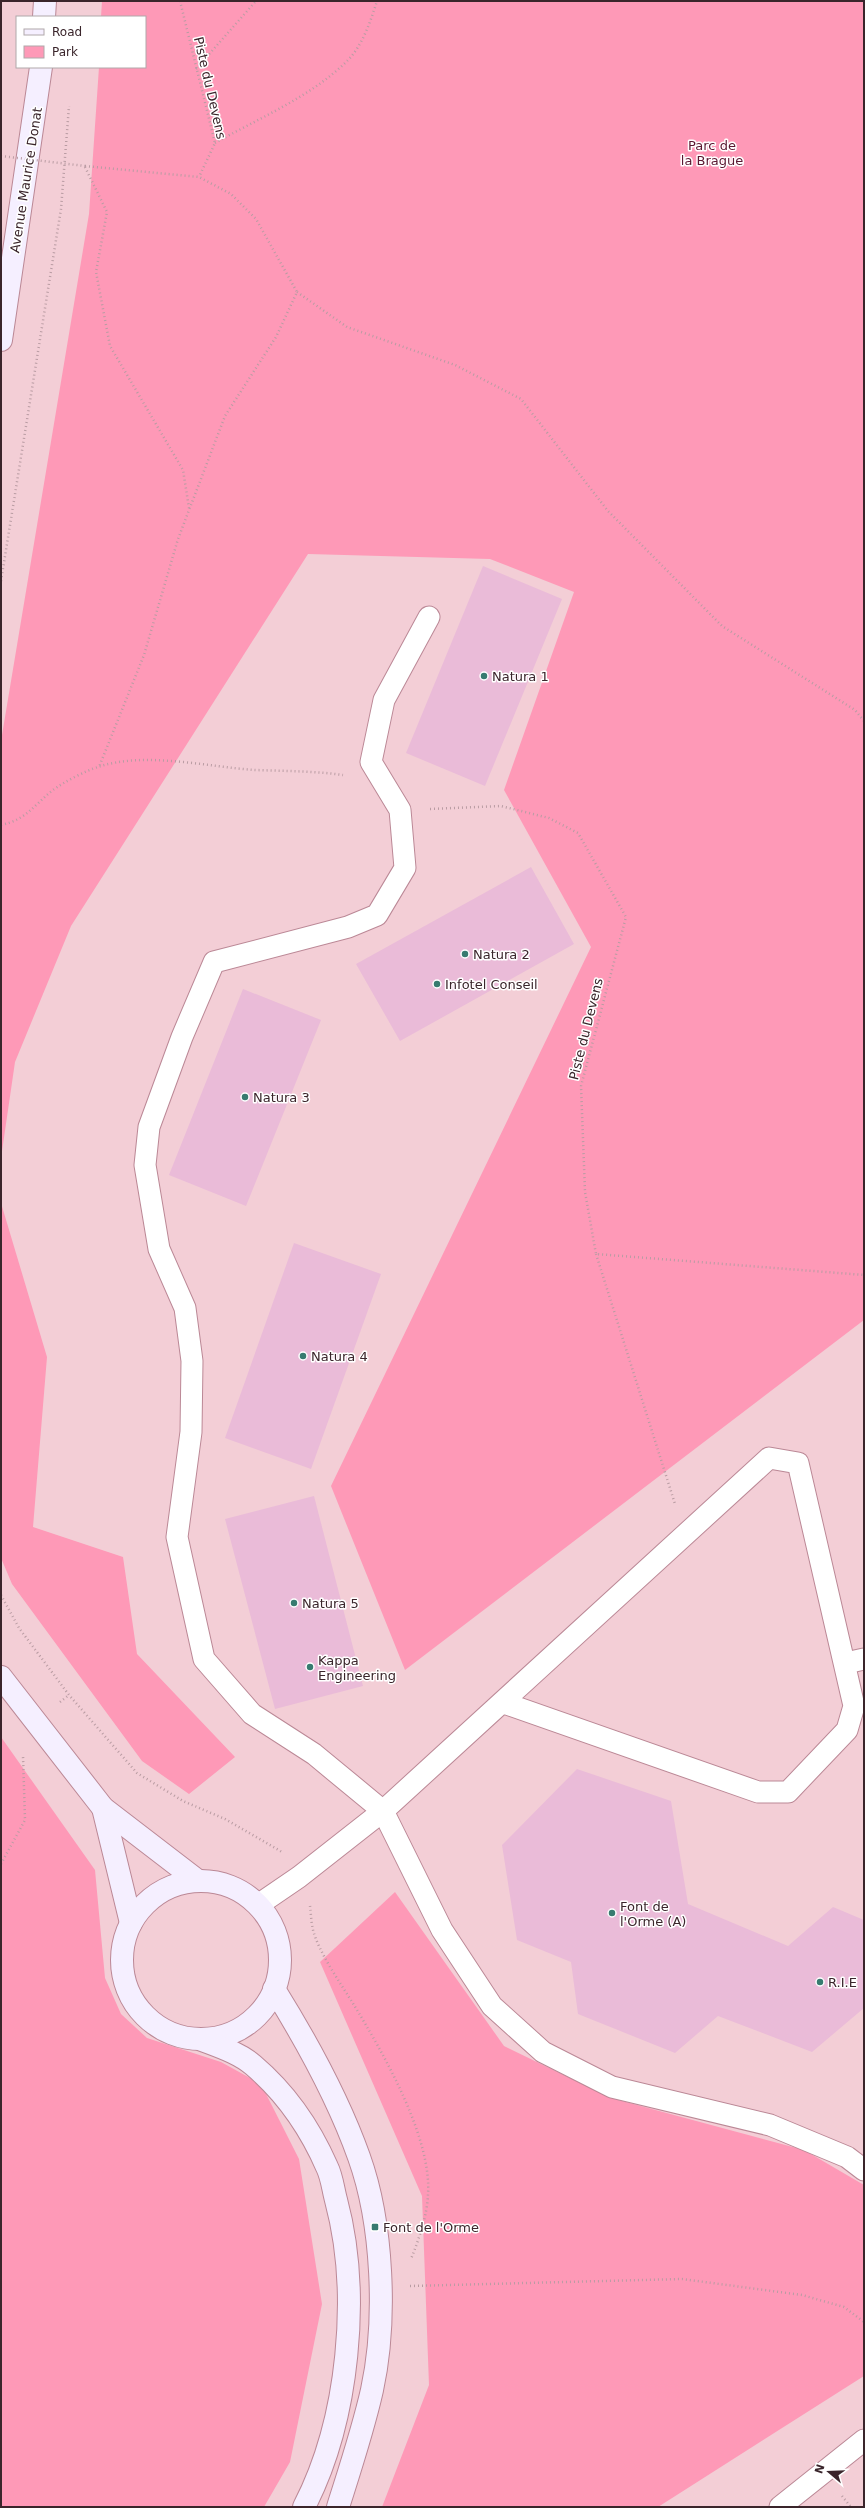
<svg xmlns="http://www.w3.org/2000/svg" width="865" height="2508" viewBox="0 0 865 2508" font-family="'DejaVu Sans',sans-serif">
<rect width="100%" height="100%" fill="#fedde5"/>
<path fill="#f3ced6" fill-rule="evenodd" d="M1,1H864V2507H1ZM17,17H145V67H17Z"/>
<g fill="#fe99b7">
<path d="M102,1H864V1320L405,1670L331,1486L591,947L504,790L574,592L490,559L308,554L71,926L15,1062L1,1158V741L89,214L99,67H145V17H101Z"/>
<path d="M1,1203L47,1357L33,1527L123,1557L137,1654L235,1757L189,1794L142,1761L12,1584L1,1558Z"/>
<path d="M1,1737L95,1870L105,1978L121,2014L147,2038L221,2062L261,2084L299,2159L322,2304L290,2462L264,2507H1Z"/>
<path d="M395,1892L504,2046L611,2098L804,2150L864,2185V2376L658,2507H382L429,2385L422,2196L320,1962Z"/>
</g>
<g fill="#eabbd8">
<path d="M483,566L562,599L485,786L406,753Z"/>
<path d="M531,867L574,944L400,1041L356,964Z"/>
<path d="M243,989L321,1020L246,1206L169,1175Z"/>
<path d="M294,1243L381,1274L311,1469L225,1438Z"/>
<path d="M314,1496L363,1686L275,1709L225,1519Z"/>
<path d="M577,1769L671,1801L688,1904L788,1946L833,1907L864,1920V2008L812,2052L718,2016L675,2053L578,2014L571,1962L517,1940L502,1845Z"/>
</g>
<g fill="none" stroke-linecap="round" stroke-linejoin="round">
<g stroke="#bb8896" stroke-width="23">
<g id="service">
<path d="M429,617L384,700L371,762L400,810L405,868L377,915L348,927L214,962L182,1037L149,1127L145,1165L159,1249L185,1308L192,1361L191,1432L177,1537L204,1659L252,1714L314,1754L383,1811L442,1930L492,2006L543,2052L612,2087L770,2125L847,2157L864,2170"/>
<path d="M846,1663L864,1659"/>
<path d="M258,1905L299,1877L383,1811L769,1458L798,1463L854,1706L847,1730L788,1792H758L504,1703"/>
<path d="M780,2507L864,2440"/>
</g>
</g>
<g stroke="#bb8896" stroke-width="24">
<g id="secondary">
<path d="M44,17L45,1"/>
<path d="M1,340L41,67"/>
<path d="M1,1677L103,1808L198,1881"/>
<path d="M103,1808L131,1923"/>
<circle cx="201" cy="1960" r="79"/>
<path d="M274,1989C307,2042 338,2098 359,2157C383,2224 387,2321 372,2390C363,2430 350,2469 338,2507"/>
<path d="M202,2040C220,2047 239,2053 253,2065C286,2093 310,2128 327,2167C332,2177 333,2189 336,2200C361,2293 349,2420 304,2507"/>
</g>
</g>
<g stroke="#b99ca3" stroke-width="2.5" stroke-dasharray="1 3" stroke-linecap="butt">
<path d="M180,1L215,143L199,177"/>
<path d="M196,69L256,1"/>
<path d="M215,143C259,118 313,96 349,59C363,44 371,20 377,1"/>
<path d="M85,166L199,177L231,194L256,219L297,292L276,337L225,416L178,539L144,655L99,767"/>
<path d="M85,167L107,212L96,272L110,346L183,470L189,508"/>
<path d="M297,292L347,327L455,365L521,399L608,511L722,626L855,710L864,721"/>
<path d="M1,581L61,209L69,106"/>
<path d="M430,809L501,806L549,818L578,833L626,917L581,1086L585,1192L596,1254L864,1275"/>
<path d="M1,825C26,820 34,805 53,790C62,783 87,770 98,767C145,751 208,767 255,770C285,771 314,771 343,775"/>
<path d="M596,1254L675,1504"/>
<path d="M1,1595L19,1628L69,1695L137,1773L183,1801L225,1819L282,1852"/>
<path d="M60,1702L69,1695"/>
<path d="M1,1864L25,1820L23,1756"/>
<path d="M310,1906C311,1913 311,1922 313,1930C319,1953 341,1984 354,2005C383,2053 432,2137 428,2195C427,2216 419,2239 411,2259"/>
<path d="M410,2286L682,2279L802,2295L844,2307L864,2322"/>
<path d="M842,2496L851,2507"/>
</g>
<use href="#service" stroke="#fff" stroke-width="21"/>
<use href="#secondary" stroke="#f5efff" stroke-width="22"/>
<path stroke="#b99ca3" stroke-width="2.5" stroke-dasharray="1 3" stroke-linecap="butt" d="M1,156L85,166"/>
</g>
<g fill="#377b70" stroke="#fff" stroke-width="1.5">
<circle cx="484" cy="676" r="4"/>
<circle cx="465" cy="954" r="4"/>
<circle cx="437" cy="984" r="4"/>
<circle cx="245" cy="1097" r="4"/>
<circle cx="303" cy="1356" r="4"/>
<circle cx="294" cy="1603" r="4"/>
<circle cx="310" cy="1667" r="4"/>
<circle cx="612" cy="1913" r="4"/>
<circle cx="820" cy="1982" r="4"/>
<rect x="371" y="2223" width="8" height="8" rx="2"/>
</g>
<g text-anchor="middle" dominant-baseline="central" stroke-width="3" stroke-linejoin="round" paint-order="stroke">
<g font-size="13" fill="#3a252b" stroke="#fff">
<text transform="translate(210 88) rotate(77)">Piste du Devens</text>
<text transform="translate(26 180) rotate(-81)">Avenue Maurice Donat</text>
<text transform="translate(586 1029) rotate(-76)">Piste du Devens</text>
</g>
<g font-size="13" fill="#5b1731" stroke="#fff">
<text x="712" y="145">Parc de<tspan x="712" dy="15">la Brague</tspan></text>
</g>
<g font-size="13" fill="#3a252b" stroke="#fff" text-anchor="start">
<text x="492" y="676">Natura 1</text>
<text x="473" y="954">Natura 2</text>
<text x="445" y="984">Infotel Conseil</text>
<text x="253" y="1097">Natura 3</text>
<text x="311" y="1356">Natura 4</text>
<text x="302" y="1603">Natura 5</text>
<text x="318" y="1660">Kappa<tspan x="318" dy="15">Engineering</tspan></text>
<text x="620" y="1906">Font de<tspan x="620" dy="15">l'Orme (A)</tspan></text>
<text x="828" y="1982">R.I.E</text>
<text x="383" y="2227">Font de l'Orme</text>
</g>
</g>
<rect width="865" height="2508" fill="none" stroke="#3a252b" stroke-width="4"/>
<rect x="16" y="16" width="130" height="52" fill="#ffffff" stroke="#b0a8aa"/>
<rect x="24" y="29" width="20" height="6" fill="#f5efff" stroke="#b0a8aa"/>
<text x="52" y="36" font-size="12" fill="#3a252b">Road</text>
<rect x="24" y="46" width="20" height="12" fill="#fe99b7" stroke="#b0a8aa"/>
<text x="52" y="56" font-size="12" fill="#3a252b">Park</text>
<g transform="translate(829 2472) rotate(289)" stroke="#ffffff" stroke-width="3" paint-order="stroke">
<path d="M0-3L7 15L0 10L-7 15Z" fill="#3a252b"/>
<text y="-6" font-size="11" font-weight="bold" text-anchor="middle" fill="#3a252b">N</text>
</g>
</svg>
